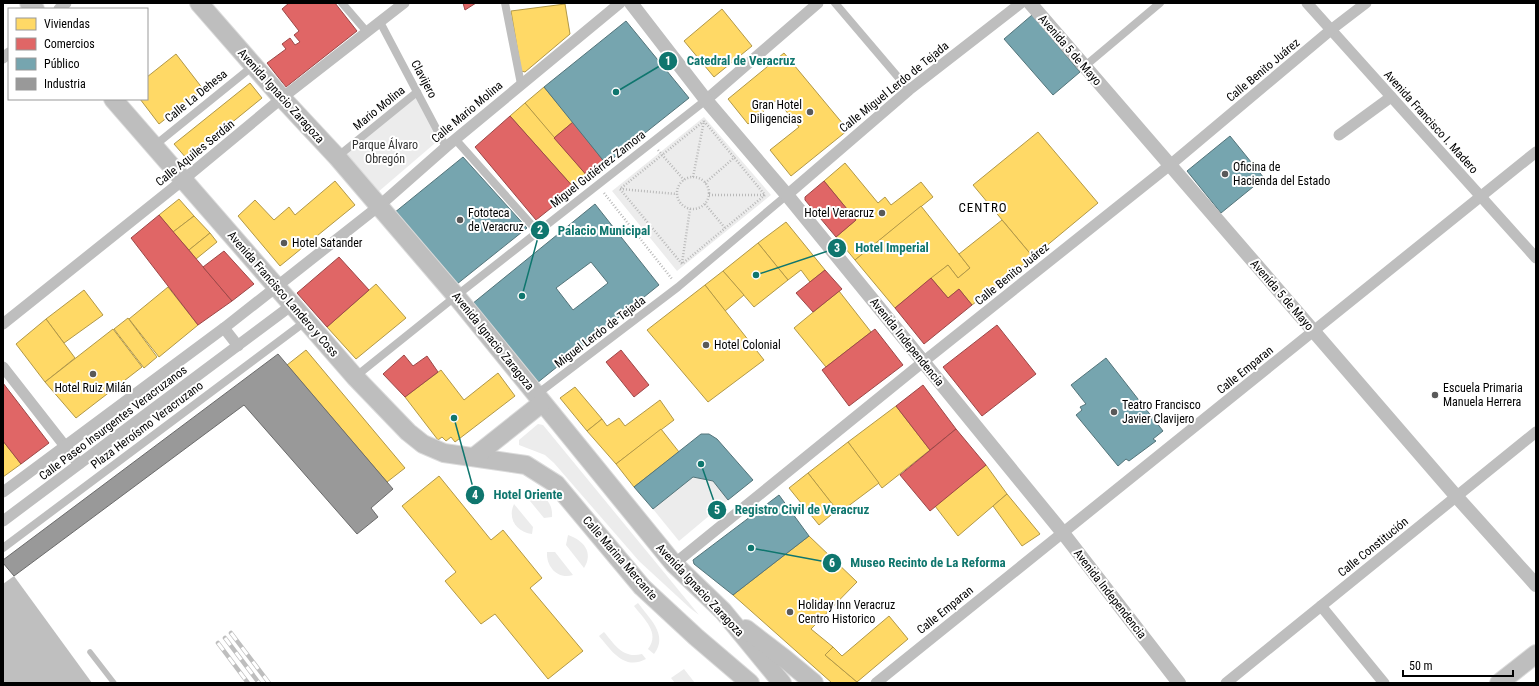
<svg xmlns="http://www.w3.org/2000/svg" width="1539" height="686" viewBox="0 0 1539 686" font-family="'Roboto Condensed',sans-serif">
<rect width="100%" height="100%" fill="#fff"/>
<g fill="#ececec">
<path d="M417,92L441,138L378,192L344,151Z"/>
<path d="M704,117L771,195L677,271L612,191Z"/>
<path d="M538,424L543,425L699,615L690,608L639,561L554,463L545,455L519,445V440Z"/>
<path d="M693,477L713,481L728,500L679,541L653,509Z"/>
<path d="M533,493C546,496 553,504 552,517L544,518L525,495Z"/>
<path d="M514,504L533,527L532,534C517,532 507,519 514,504Z"/>
<path d="M568,535C583,540 594,552 584,568L566,545Z"/>
<path d="M547,552H555L573,575C558,580 546,567 547,552Z"/>
<path d="M638,603C649,618 669,635 654,654L648,649C661,633 643,618 634,606Z"/>
<path d="M604,632C615,645 623,659 642,654L646,659C624,671 611,650 599,636Z"/>
<path d="M684,669L695,683H675L671,678Z"/>
</g>
<path fill="#bfbfbf" d="M14,576L92,683H3V584Z"/>
<g fill="#ffd966" stroke="#b29847">
<path d="M565,4L570,34L525,72L521,71L511,11Z"/>
<path d="M722,9L752,46L714,77L684,41Z"/>
<path d="M784,53L848,130L791,176L770,150L799,127L777,100L748,124L728,99Z"/>
<path d="M176,54L203,89L159,124L140,99H147V77Z"/>
<path d="M250,83L262,98L187,159L174,144Z"/>
<path d="M544,87L573,122L554,138L525,103Z"/>
<path d="M525,103L589,178L575,189L510,116Z"/>
<path d="M1038,132L1098,203L1033,257L973,185Z"/>
<path d="M845,163L878,203L885,197L891,205L921,182L933,197L855,260L836,237L856,220L824,181Z"/>
<path d="M335,181L355,205L280,266L238,216L255,200L274,220L289,207L295,215Z"/>
<path d="M179,199L194,216L173,232L159,215Z"/>
<path d="M921,206L970,268L958,278L948,265L895,308L855,260Z"/>
<path d="M194,216L210,233L189,250L173,232Z"/>
<path d="M1002,220L1033,257L972,305L959,289L948,298L931,278L948,265L958,278L970,268L959,254Z"/>
<path d="M786,222L825,270L810,282L801,270L788,280L758,243Z"/>
<path d="M210,233L217,242L196,259L189,250Z"/>
<path d="M758,243L788,280L754,307L723,271Z"/>
<path d="M723,271L744,295L725,311L705,285Z"/>
<path d="M376,284L406,318L356,359L327,327Z"/>
<path d="M705,285L764,360L708,402L647,330Z"/>
<path d="M168,287L198,325L159,357L129,319Z"/>
<path d="M84,290L103,315L64,343L46,319Z"/>
<path d="M839,291L871,332L826,367L794,328Z"/>
<path d="M128,318L157,357L144,368L114,329Z"/>
<path d="M46,319L75,358L45,382L16,344Z"/>
<path d="M113,329L142,367L76,418L45,382Z"/>
<path d="M306,350L405,468L387,482L287,365Z"/>
<path d="M441,370L464,400L498,373L515,396L455,442L451,437L446,441L442,437L438,440L405,397Z"/>
<path d="M575,387L602,419L587,431L560,398Z"/>
<path d="M660,400L674,420L616,464L587,431L602,419L607,426L619,418L625,426Z"/>
<path d="M896,406L930,450L882,488L848,442Z"/>
<path d="M661,429L679,452L634,487L616,464Z"/>
<path d="M3,441L21,464L3,477Z"/>
<path d="M848,442L879,483L839,513L808,473Z"/>
<path d="M986,465L1007,494L958,536L935,506Z"/>
<path d="M808,473L837,510L819,525L789,488Z"/>
<path d="M439,476L491,540L503,530L542,578L530,588L583,651L548,679L495,614L481,624L445,581L456,572L402,506Z"/>
<path d="M1007,494L1040,534L1022,546L993,506Z"/>
<path d="M809,536L857,582L811,629L833,647L825,655L857,682L856,683H832L733,595Z"/>
<circle cx="700" cy="561" r="4.5"/>
<path d="M889,616L908,639L857,682L825,655L833,647L842,656Z"/>
</g>
<g fill="#e06666" stroke="#9d4747">
<path d="M289,3H335L357,31L286,87L267,63L286,49L282,44L290,38L295,45L300,42L294,35L299,31L282,9Z"/>
<path d="M463,3H476L465,10Z"/>
<path d="M510,116L575,189L536,220L475,147Z"/>
<path d="M573,122L606,164L589,178L554,138Z"/>
<path d="M824,181L856,220L836,237L805,200V197Z"/>
<path d="M159,215L232,301L198,325L131,238Z"/>
<path d="M224,251L254,284L232,301L203,267Z"/>
<path d="M339,257L369,290L327,327L297,293Z"/>
<path d="M825,270L842,289L813,312L796,293Z"/>
<path d="M931,278L948,298L959,289L972,305L924,344L895,308Z"/>
<path d="M997,325L1036,374L982,416L943,367Z"/>
<path d="M875,329L903,365L849,406L822,370Z"/>
<path d="M621,350L649,385L634,397L606,362Z"/>
<path d="M404,355L413,366L427,356L438,372L405,397L383,374Z"/>
<path d="M3,383L49,443L21,464L3,441Z"/>
<path d="M923,385L956,429L930,450L896,406Z"/>
<path d="M956,429L986,465L930,511L900,475Z"/>
</g>
<g fill="#76a5af" stroke="#53747a" fill-rule="evenodd">
<path d="M1032,15L1080,72L1053,95L1004,39Z"/>
<path d="M626,21L689,98L606,164L544,87Z"/>
<path d="M1230,136L1264,178L1221,213L1187,171Z"/>
<path d="M463,157L527,228L457,284L394,213Z"/>
<path d="M595,204L659,285L537,383L472,304ZM591,262L608,283L573,310L556,288Z"/>
<path d="M1106,358L1163,431L1153,439L1156,441L1129,461L1126,459L1118,466L1076,415L1082,410L1080,407L1086,404L1071,385Z"/>
<path d="M701,434H709L717,439L753,480L728,500L713,481L693,477L653,509L634,487Z"/>
<path d="M779,495L809,536L733,595L694,564L693,560Z"/>
</g>
<path fill="#999" stroke="#6b6b6b" d="M278,354L393,489L371,508L378,517L357,534L244,405L14,576L3,563V560Z"/>
<g fill="none" stroke-linecap="round" stroke-linejoin="round">
<g stroke="#dbdbdb" stroke-width="20">
<g id="primary">
<path d="M29,3L35,9"/>
<path d="M199,3L282,98L337,157L456,296L674,564L723,611L782,683"/>
<path d="M113,99L355,377L408,432L423,444L444,453L526,465L556,484L642,587L696,637L750,683"/>
<path d="M474,457L542,403"/>
<path d="M746,629L785,659L814,683"/>
<path d="M1499,683L1536,654"/>
</g>
</g>
<g stroke="#b9b9b9" stroke-width="2.5" stroke-dasharray="1 2" stroke-linecap="butt">
<path d="M704,121L765,195L682,264L620,189Z"/>
<path d="M658,150L684,180"/>
<path d="M693,177L704,121"/>
<circle cx="693" cy="193" r="16"/>
<path d="M705,183L735,157"/>
<path d="M620,189L677,194"/>
<path d="M604,193L672,279"/>
<path d="M709,195H765"/>
<path d="M705,204L725,228"/>
<path d="M682,263L690,209"/>
</g>
<path stroke="#bebebe" stroke-width="5.5" d="M90,652L114,683"/>
<g stroke="#bebebe" stroke-width="8">
<path d="M342,3L367,32"/>
<path d="M505,3L521,84"/>
<path d="M835,3L909,90"/>
<path d="M380,22L446,147"/>
<path d="M1085,66L1160,3"/>
<path d="M455,139L538,232"/>
<path d="M154,146L253,66"/>
<path d="M337,157L417,92"/>
<path d="M355,377L456,296L706,100"/>
<path d="M536,395L678,287L787,195"/>
<path d="M3,548L306,321"/>
</g>
<g stroke="#bebebe" stroke-width="11">
<path d="M1307,3L1536,258"/>
<path d="M59,9L66,3"/>
<path d="M3,58L9,53"/>
<path d="M706,100L818,3"/>
<path d="M1339,135L1391,97"/>
<path d="M787,195L909,90L1021,3"/>
<path d="M3,324L183,180L282,98L404,3"/>
<path d="M224,328L238,346"/>
<path d="M3,367L79,464"/>
<path d="M3,492L224,328L379,206L446,147L620,3"/>
<path d="M3,521L292,305"/>
<path d="M674,564L923,362L1170,165L1332,29L1366,3"/>
<path d="M1321,606L1384,683"/>
<path d="M876,683L1536,152"/>
<path d="M1226,683L1536,432"/>
</g>
<g stroke="#bebebe" stroke-width="14">
<path d="M631,3L706,100L787,195L1063,533L1179,683"/>
<path d="M1030,3L1456,496L1536,585"/>
</g>
<use href="#primary" stroke="#bebebe" stroke-width="18"/>
<g stroke="#bebebe" stroke-width="4.5">
<g id="rail">
<path d="M231,633L269,683"/>
<path d="M225,638L259,683"/>
<path d="M218,643L248,683"/>
</g>
</g>
<use href="#rail" stroke="#fff" stroke-width="3" stroke-dasharray="9" stroke-linecap="butt"/>
</g>
<g fill="#595959" stroke="#fff" stroke-width="1.5">
<circle cx="810" cy="112" r="4"/>
<circle cx="1225" cy="174" r="4"/>
<circle cx="882" cy="213" r="4"/>
<circle cx="460" cy="220" r="4"/>
<circle cx="284" cy="243" r="4"/>
<circle cx="706" cy="345" r="4"/>
<circle cx="93" cy="374" r="4"/>
<circle cx="1435" cy="395" r="4"/>
<circle cx="1114" cy="412" r="4"/>
<circle cx="790" cy="612" r="4"/>
</g>
<g text-anchor="middle" dominant-baseline="central" stroke-width="4" stroke-linejoin="round" paint-order="stroke">
<g font-size="12" fill="#000" stroke="#fff">
<text transform="translate(1070 50) rotate(49)">Avenida 5 de Mayo</text>
<text transform="translate(1263 70) rotate(-40)">Calle Benito Juárez</text>
<text transform="translate(424 79) rotate(62)">Clavijero</text>
<text transform="translate(894 87) rotate(-39)">Calle Miguel Lerdo de Tejada</text>
<text transform="translate(196 96) rotate(-39)">Calle La Dehesa</text>
<text transform="translate(281 96) rotate(48)">Avenida Ignacio Zaragoza</text>
<text transform="translate(379 108) rotate(-39)">Mario Molina</text>
<text transform="translate(467 112) rotate(-40)">Calle Mario Molina</text>
<text transform="translate(1431 122) rotate(48)">Avenida Francisco I. Madero</text>
<text transform="translate(195 153) rotate(-39)">Calle Aquiles Serdán</text>
<text transform="translate(598 169) rotate(-38)">Miguel Gutiérrez Zamora</text>
<text transform="translate(1012 274) rotate(-39)">Calle Benito Juárez</text>
<text transform="translate(283 294) rotate(49)">Avenida Francisco Landero y Coss</text>
<text transform="translate(1282 295) rotate(49)">Avenida 5 de Mayo</text>
<text transform="translate(600 332) rotate(-37)">Miguel Lerdo de Tejada</text>
<text transform="translate(493 341) rotate(51)">Avenida Ignacio Zaragoza</text>
<text transform="translate(907 342) rotate(51)">Avenida Independencia</text>
<text transform="translate(1245 370) rotate(-39)">Calle Emparan</text>
<text transform="translate(113 423) rotate(-37)">Calle Paseo Insurgentes Veracruzanos</text>
<text transform="translate(147 425) rotate(-37)">Plaza Heroísmo Veracruzano</text>
<text transform="translate(1373 547) rotate(-39)">Calle Constitución</text>
<text transform="translate(620 558) rotate(49)">Calle Marina Mercante</text>
<text transform="translate(700 590) rotate(47)">Avenida Ignacio Zaragoza</text>
<text transform="translate(1110 594) rotate(52)">Avenida Independencia</text>
<text transform="translate(945 610) rotate(-39)">Calle Emparan</text>
</g>
<g font-size="12" fill="#000" stroke="#fff" text-anchor="start">
<text x="802" y="105" text-anchor="end">Gran Hotel<tspan x="802" dy="14">Diligencias</tspan></text>
<text x="1233" y="167">Oficina de<tspan x="1233" dy="14">Hacienda del Estado</tspan></text>
<text x="468" y="213">Fototeca<tspan x="468" dy="14">de Veracruz</tspan></text>
<text x="874" y="213" text-anchor="end">Hotel Veracruz</text>
<text x="292" y="243">Hotel Satander</text>
<text x="714" y="345">Hotel Colonial</text>
<text x="93" y="388" text-anchor="middle">Hotel Ruiz Milán</text>
<text x="1443" y="388">Escuela Primaria<tspan x="1443" dy="14">Manuela Herrera</tspan></text>
<text x="1122" y="405">Teatro Francisco<tspan x="1122" dy="14">Javier Clavijero</tspan></text>
<text x="798" y="605">Holiday Inn Veracruz<tspan x="798" dy="14">Centro Historico</tspan></text>
</g>
<g font-size="12" fill="#333" stroke="#fff">
<text x="385" y="145">Parque Álvaro<tspan x="385" dy="14">Obregón</tspan></text>
</g>
<g font-size="13" letter-spacing="1" fill="#000" stroke="#fff">
<text x="983" y="207">CENTRO</text>
</g>
</g>
<path fill="none" stroke="#0f766e" stroke-width="1.5" d="M616 92L668 61M522 296L540 230M756 275L837 248M454 418L475 495M701 464L717 510M751 548L832 563"/>
<g fill="#0f766e" stroke="#fff" stroke-width="1.5">
<circle cx="616" cy="92" r="4"/>
<circle cx="522" cy="296" r="4"/>
<circle cx="756" cy="275" r="4"/>
<circle cx="454" cy="418" r="4"/>
<circle cx="701" cy="464" r="4"/>
<circle cx="751" cy="548" r="4"/>
<circle cx="668" cy="61" r="10"/>
<circle cx="540" cy="230" r="10"/>
<circle cx="837" cy="248" r="10"/>
<circle cx="475" cy="495" r="10"/>
<circle cx="717" cy="510" r="10"/>
<circle cx="832" cy="563" r="10"/>
</g>
<g font-size="12" text-anchor="middle" font-weight="bold" fill="#fff">
<text x="668" y="65">1</text>
<text x="540" y="234">2</text>
<text x="837" y="252">3</text>
<text x="475" y="499">4</text>
<text x="717" y="514">5</text>
<text x="832" y="567">6</text>
</g>
<g font-size="13" text-anchor="middle" font-weight="bold" fill="#0f766e" stroke="#fff" stroke-width="4" stroke-linejoin="round" paint-order="stroke">
<text x="741" y="65">Catedral de Veracruz</text>
<text x="604" y="235">Palacio Municipal</text>
<text x="892" y="252">Hotel Imperial</text>
<text x="528" y="499">Hotel Oriente</text>
<text x="802" y="514">Registro Civil de Veracruz</text>
<text x="928" y="567">Museo Recinto de La Reforma</text>
</g>
<rect width="1539" height="686" fill="none" stroke="#000000" stroke-width="8"/>
<rect x="8" y="8" width="140" height="92" fill="#ffffff" stroke="#999999"/>
<rect x="16" y="18" width="20" height="12" fill="#ffd966" stroke="#999999"/>
<text x="44" y="28" font-size="12" fill="#000000">Viviendas</text>
<rect x="16" y="38" width="20" height="12" fill="#e06666" stroke="#999999"/>
<text x="44" y="48" font-size="12" fill="#000000">Comercios</text>
<rect x="16" y="58" width="20" height="12" fill="#76a5af" stroke="#999999"/>
<text x="44" y="68" font-size="12" fill="#000000">Público</text>
<rect x="16" y="78" width="20" height="12" fill="#999999" stroke="#999999"/>
<text x="44" y="88" font-size="12" fill="#000000">Industria</text>
<path d="M1403 670v6h110v-6" fill="none" stroke="#000000" stroke-width="2"/>
<text x="1409" y="670" font-size="12" fill="#000000" stroke="#ffffff" stroke-width="3" paint-order="stroke">50 m</text>
</svg>
